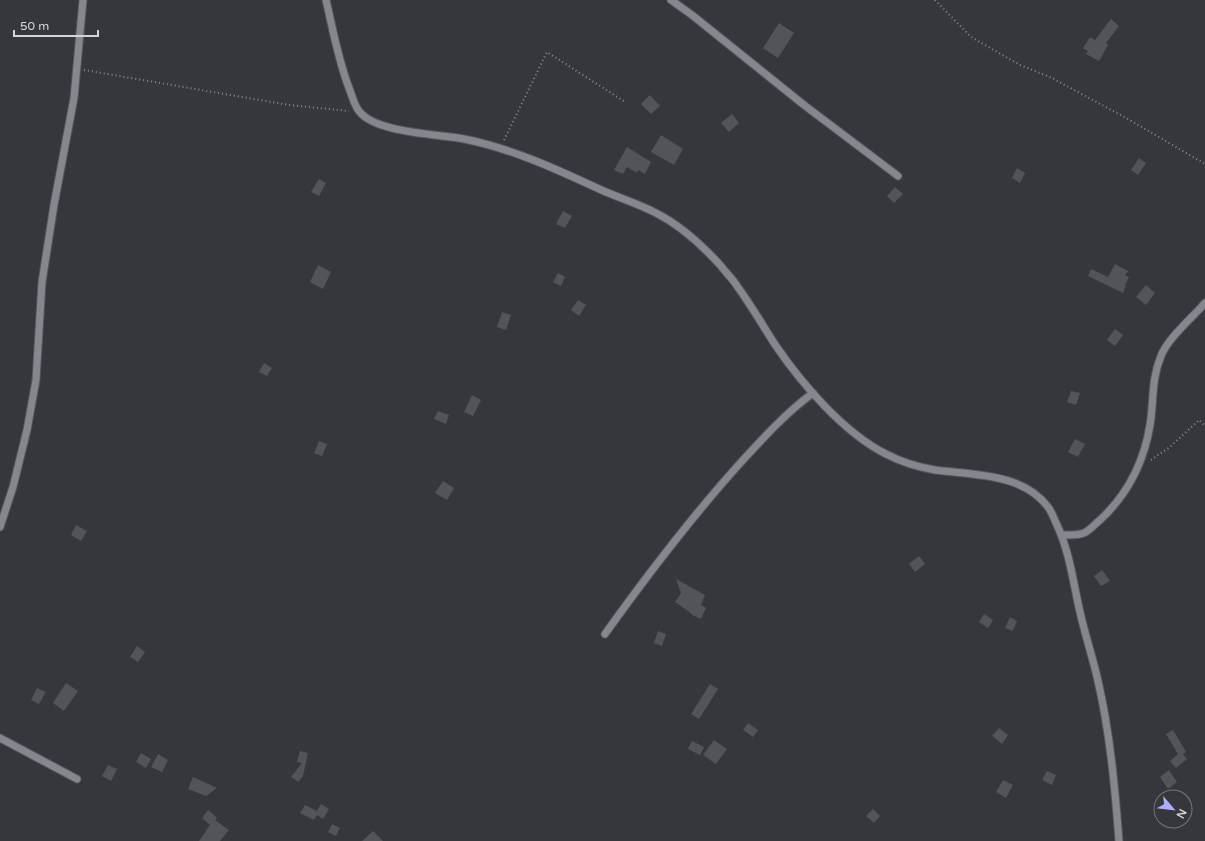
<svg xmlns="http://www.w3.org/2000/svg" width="1205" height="841" viewBox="0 0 1205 841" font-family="'Varela Round',sans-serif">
<rect width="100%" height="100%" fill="#36373d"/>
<g fill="#53535a">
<path d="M1111,19L1119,26L1106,43L1108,45L1099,61L1086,54L1088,51L1083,48L1090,37L1095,40Z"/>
<path d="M779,23L794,33L778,58L763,48Z"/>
<path d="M650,95L660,106L651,114L641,104Z"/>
<path d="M732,114L739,123L729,132L721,123Z"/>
<path d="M661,135L683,149L674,165L651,152Z"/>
<path d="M627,147L651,162L645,174L638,170L637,173L627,167L623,174L614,170Z"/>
<path d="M1139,158L1146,163L1138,175L1131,170Z"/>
<path d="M1017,168L1025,173L1020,183L1012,178Z"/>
<path d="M319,179L326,183L319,196L311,192Z"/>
<path d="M895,187L903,194L894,203L887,196Z"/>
<path d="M563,211L572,216L565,228L556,224Z"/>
<path d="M1115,264L1128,271L1125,275L1129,277L1125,285L1126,286L1123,293L1088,276L1091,269L1108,277Z"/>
<path d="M318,265L331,272L323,289L310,282Z"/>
<path d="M558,273L565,277L561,286L553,282Z"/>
<path d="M1146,285L1155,293L1146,305L1136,297Z"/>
<path d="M578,300L586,305L579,316L571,310Z"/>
<path d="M502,312L511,315L506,330L497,327Z"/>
<path d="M1115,329L1123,335L1115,346L1107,340Z"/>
<path d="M264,363L272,368L267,376L259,372Z"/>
<path d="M1071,391L1080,393L1076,405L1067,402Z"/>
<path d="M472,395L481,400L473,416L464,412Z"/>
<path d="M438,411L449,415L446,424L434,419Z"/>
<path d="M1075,439L1085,444L1078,457L1068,452Z"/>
<path d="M319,441L327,444L322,456L314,453Z"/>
<path d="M443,481L454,488L447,500L435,493Z"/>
<path d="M76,525L87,531L81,541L71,535Z"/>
<path d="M919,556L925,564L915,572L909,564Z"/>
<path d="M1102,570L1110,581L1101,586L1094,576Z"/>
<path d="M676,579L705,595L701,605L706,608L701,619L692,615V614L675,602L681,593Z"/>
<path d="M984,614L993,620L988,628L979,622Z"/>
<path d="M1010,617L1017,621L1013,631L1005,628Z"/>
<path d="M658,631L666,634L662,646L654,643Z"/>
<path d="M137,646L145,652L138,662L130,657Z"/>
<path d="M66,683L78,691L64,711L53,703Z"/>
<path d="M710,684L718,689L699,719L691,714Z"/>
<path d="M37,688L46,692L39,704L31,700Z"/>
<path d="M748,723L758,730L753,737L743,730Z"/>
<path d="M999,728L1008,735L1002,744L992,736Z"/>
<path d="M1173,730L1186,752L1183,754L1187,759L1176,768L1170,761L1178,754L1166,734Z"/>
<path d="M714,740L727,749L716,764L703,755Z"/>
<path d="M692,741L704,747L700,755L688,749Z"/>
<path d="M300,751L308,753L303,776L298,782L291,777L302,763L297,762Z"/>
<path d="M141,753L151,759L146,768L136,762Z"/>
<path d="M158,754L168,760L162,772L151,767Z"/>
<path d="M108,765L117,769L111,781L102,776Z"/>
<path d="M1169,770L1177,782L1168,789L1160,777Z"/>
<path d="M1047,771L1056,775L1052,785L1042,780Z"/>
<path d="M193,777L217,788L206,796L188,789Z"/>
<path d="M1003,780L1013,785L1006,798L996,792Z"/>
<path d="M321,804L329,809L323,819L317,815L314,820L300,813L305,805L317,811Z"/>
<path d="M873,809L880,816L874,823L866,816Z"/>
<path d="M208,810L217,818L215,820L229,830L220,841H199L210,825L202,818Z"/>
<path d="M332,824L340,828L336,836L328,832Z"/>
<path d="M373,831L383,841H362Z"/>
</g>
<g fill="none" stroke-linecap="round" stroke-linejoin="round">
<g stroke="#55555a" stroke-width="9">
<g id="minor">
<path d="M326,0C333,30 338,59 349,88C352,95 354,105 359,111C375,133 438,134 464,139C510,148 554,168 597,188C616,197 637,203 656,213C682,226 702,245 721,266C726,273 733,279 737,286C751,305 763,326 776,346C802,384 844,433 886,454C901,462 918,467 935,470C973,475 1023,473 1048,507C1052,512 1054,519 1057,525C1070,553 1073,582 1080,612C1085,635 1093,658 1098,681C1110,733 1115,788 1119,841"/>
<path d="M671,0L692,15L804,105L898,176"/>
<path d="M0,527L13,487L27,430L36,380L42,282L54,205L74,98L83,0"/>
<path d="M1062,535C1069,535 1079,536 1086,532C1091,529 1095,524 1100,520C1127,495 1144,462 1150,425C1154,401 1151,380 1161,356C1168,338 1192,318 1205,303"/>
<path d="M605,634C648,574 693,515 743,460C765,436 787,412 813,393"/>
<path d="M0,738L77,779"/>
</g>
</g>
<g stroke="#8a8b8f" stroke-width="2" stroke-dasharray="1 3" stroke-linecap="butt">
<path d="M935,0L971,37L1020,65L1052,78L1128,119L1205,164"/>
<path d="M84,70L289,105L349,111"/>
<path d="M504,140L547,52L625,102"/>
<path d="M1151,460L1170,447L1199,420L1205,426"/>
</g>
<use href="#minor" stroke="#86868e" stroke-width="7"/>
</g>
<g transform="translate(1173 809) rotate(118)"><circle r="19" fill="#36373d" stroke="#76767b"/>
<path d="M0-3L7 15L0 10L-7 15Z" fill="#adaffb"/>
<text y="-6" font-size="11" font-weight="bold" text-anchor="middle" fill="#d5d5d9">N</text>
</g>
<path d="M14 30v6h84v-6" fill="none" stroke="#d5d5d9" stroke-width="2"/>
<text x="20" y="30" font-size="12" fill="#d5d5d9" stroke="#36373d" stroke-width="3" paint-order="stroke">50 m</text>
</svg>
